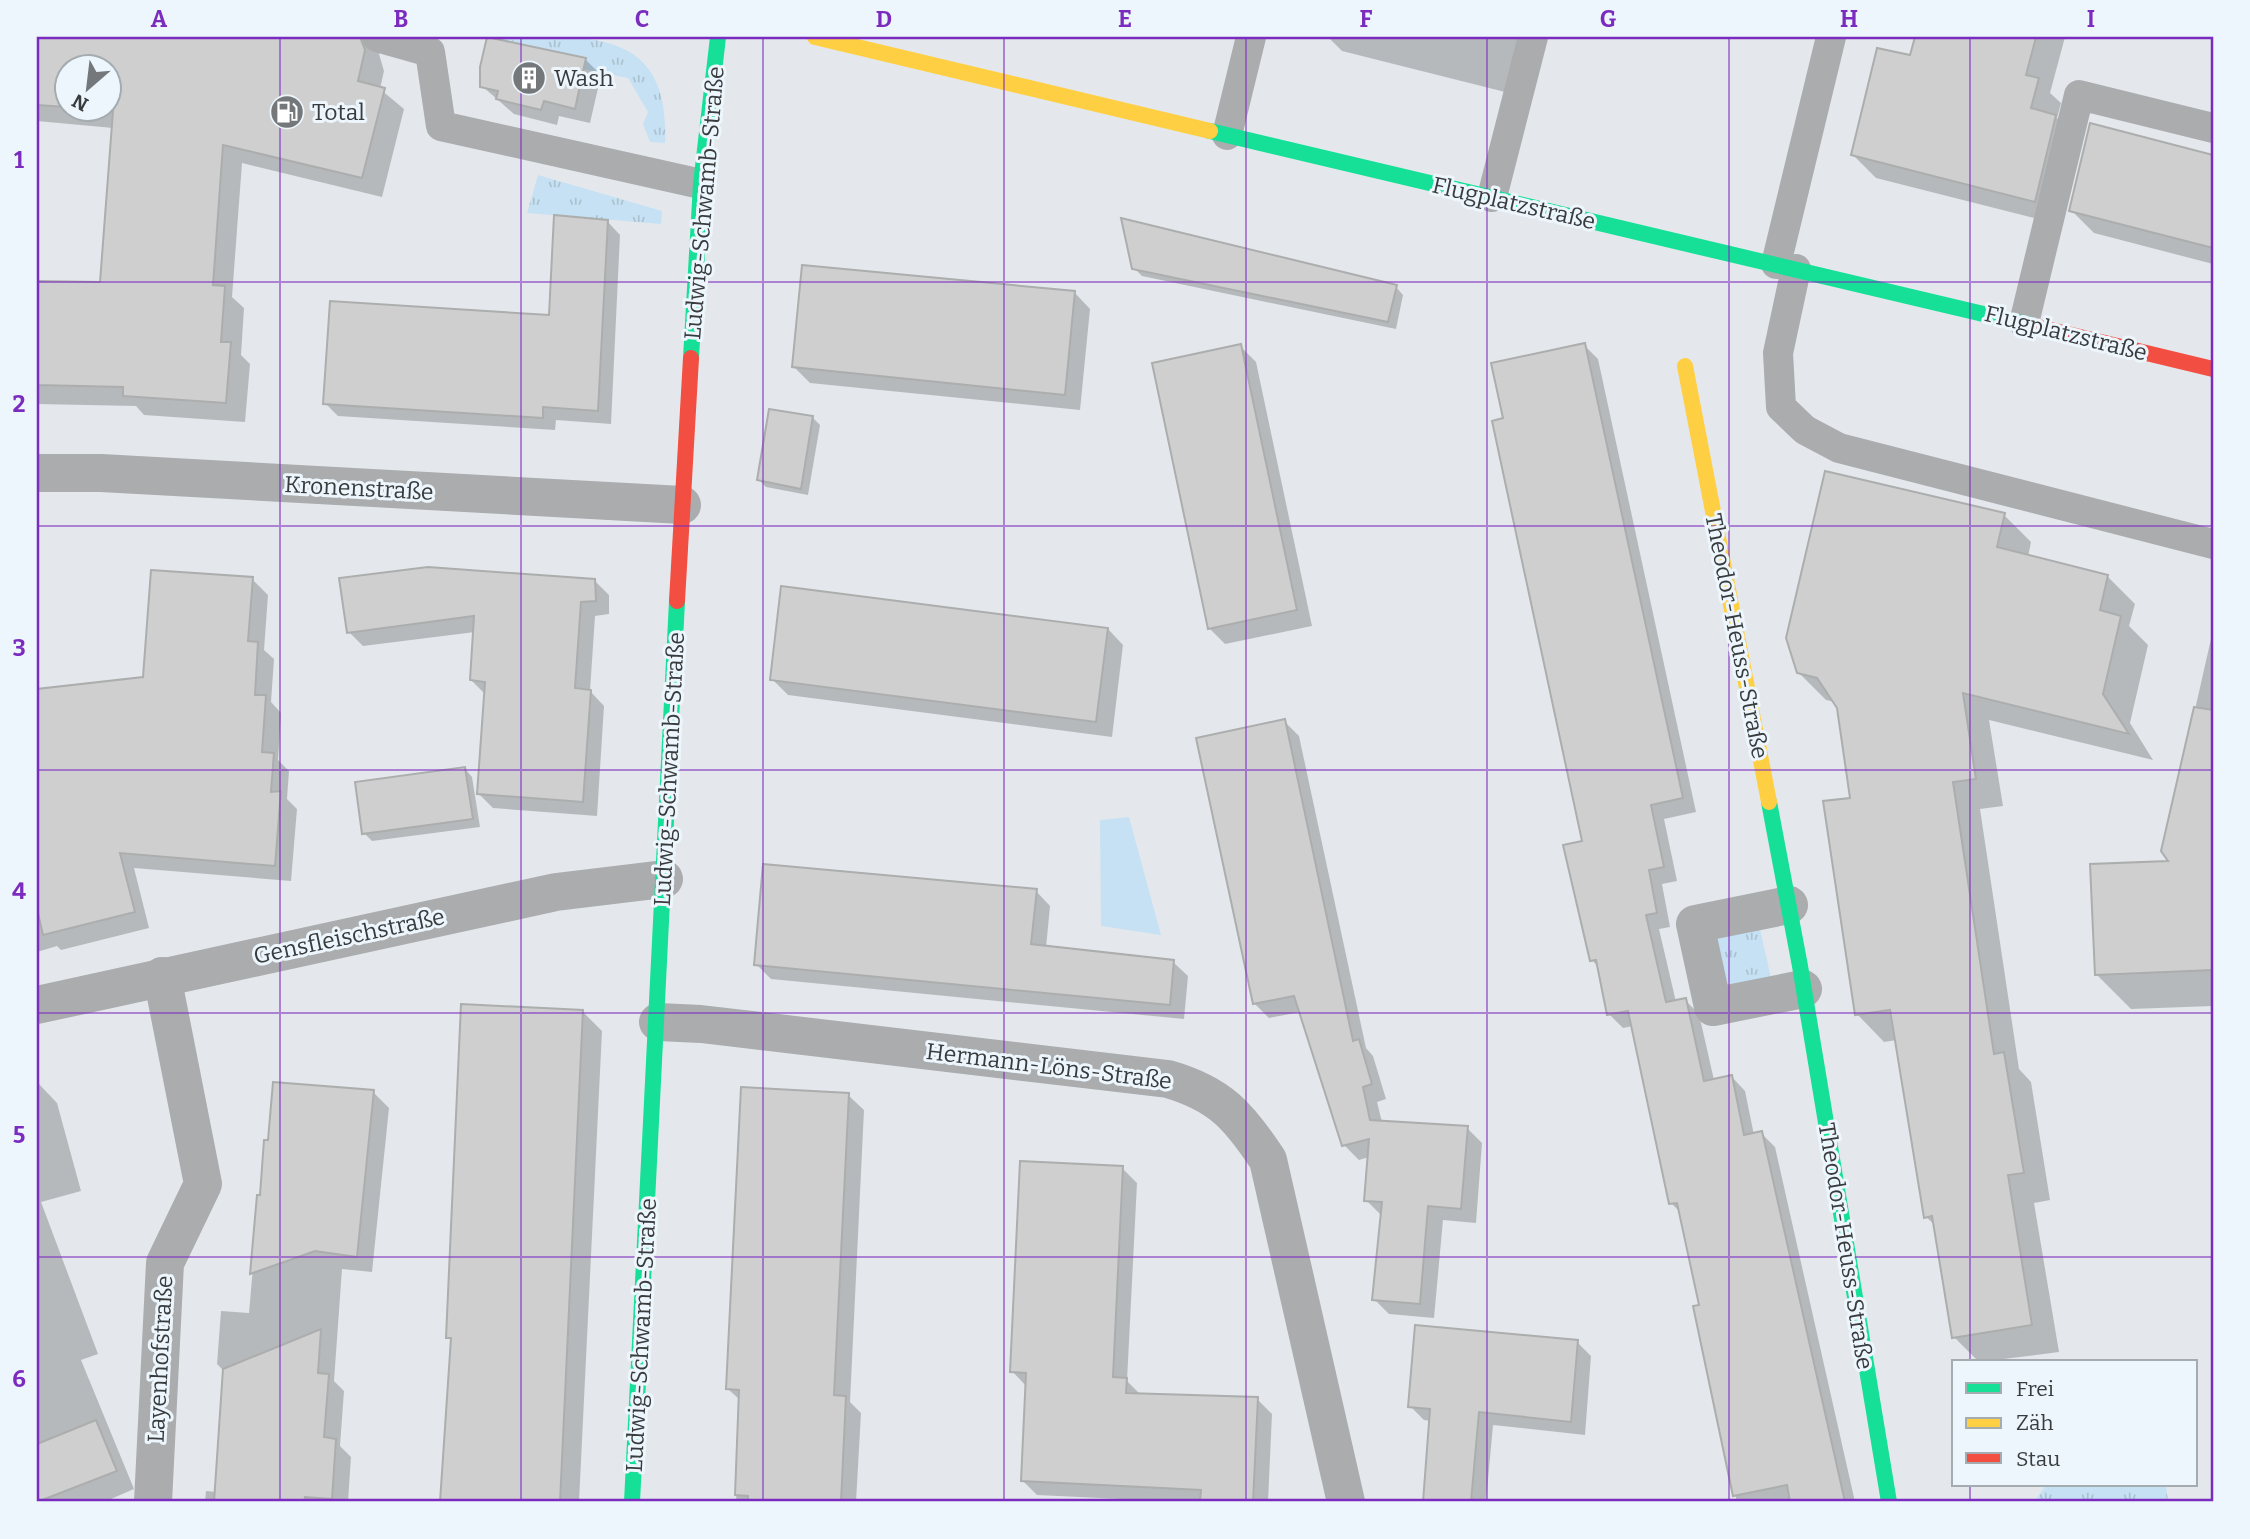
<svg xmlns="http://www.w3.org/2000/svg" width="2250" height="1539" viewBox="0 0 2250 1539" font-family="Bitter,serif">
<defs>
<pattern id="grass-tufts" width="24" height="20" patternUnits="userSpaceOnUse" patternTransform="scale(1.75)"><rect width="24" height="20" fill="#c6e1f3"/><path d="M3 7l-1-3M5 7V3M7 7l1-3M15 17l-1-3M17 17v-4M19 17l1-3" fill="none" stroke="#abc2d1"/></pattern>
</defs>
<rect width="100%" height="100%" fill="#e4e8ec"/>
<g fill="url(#grass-tufts)">
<path d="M491,37C580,37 671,22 665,143L650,142L643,124L648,112L628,78L583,69L586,58Z"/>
<path d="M538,175L662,211L661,224L527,213Z"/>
<path d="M1760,929L1771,978L1723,987L1712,939Z"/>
<path d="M2046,1485H2166L2168,1502H2034Z"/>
</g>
<path fill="#c6e1f3" d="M1129,817L1161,935L1101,926L1100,820Z"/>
<g fill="#0003" fill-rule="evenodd">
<path d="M37,37H393L379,54L384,71L380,89L404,109L382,197L242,163L232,297L244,308L241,355L250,364L245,422L144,415L136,406L37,404V284H101L113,128L37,121ZM66,66H108V108H66Z"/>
<path d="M1328,37H1536L1521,96L1342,51Z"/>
<path d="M1917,37H2065L2050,93L2061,103L2057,118L2078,139L2058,224L1876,178L1853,155L1912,57Z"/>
<path d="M585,59L601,75L590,123L559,116L557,125L514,114L482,86Z"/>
<path d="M2091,125L2213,157V264L2094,233L2071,210Z"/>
<path d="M607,221L620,235L611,424L556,420L555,430L338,416L325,403L550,317Z"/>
<path d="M1134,268L1396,287L1403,295L1396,329L1142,276Z"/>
<path d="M1075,293L1090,309L1080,410L810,383L794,367Z"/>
<path d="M1584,345L1598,359L1696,812L1664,819L1677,881L1662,884L1670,927L1659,929L1676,1002L1685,1000L1699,1014L1714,1080L1731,1076L1745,1091L1754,1135L1761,1133L1775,1147L1855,1502H1737L1695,1307L1701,1306L1681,1213L1671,1203L1633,1026L1623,1028L1609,1014L1600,969L1592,960L1584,842L1505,419Z"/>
<path d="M1240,346L1256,362L1312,626L1225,644L1209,628Z"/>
<path d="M812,417L820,425L808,495L766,487L759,480Z"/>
<path d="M2004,515L2031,542L2028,557L2107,576L2135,604L2129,626L2148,645L2130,723L2153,760L1989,720L2003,806L1980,809L2019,1069L2031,1082L2050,1200L2034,1203L2059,1352L1979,1362L1954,1337L1936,1226L1926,1217L1897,1040L1884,1042L1857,1014L1852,800L1838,707L1835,702L1826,700L1798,672Z"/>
<path d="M252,579L268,595L264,650L274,659L271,702L281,713L278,760L289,771L287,799L297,809L291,881L134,868L149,928L61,950L57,946L37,952V691L183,674Z"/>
<path d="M595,581L609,595V614L595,616L590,691L604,706L597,816L493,808L478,793L485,694L471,680L475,632L363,646L349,632Z"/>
<path d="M1108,629L1123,645L1112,737L788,695L772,679Z"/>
<path d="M2213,630V1006L2131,1009L2097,975L2171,863L2163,851Z"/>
<path d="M1284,721L1299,736L1366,1048L1373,1056L1386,1099L1377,1102L1382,1122L1467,1128L1482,1143L1476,1223L1443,1220L1434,1318L1389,1314L1374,1299L1381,1215L1366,1200L1369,1157L1359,1160L1344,1145L1301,1012L1269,1018L1254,1003Z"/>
<path d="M465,769L472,777L480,827L372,841L364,833Z"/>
<path d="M1036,891L1050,906L1046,948L1173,962L1188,976L1184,1019L771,979L756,964Z"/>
<path d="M583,1012L602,1031L579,1502H441L452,1342L448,1337Z"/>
<path d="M39,1084L57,1103L81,1191L41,1202L98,1354L81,1360L134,1489L104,1502H37Z"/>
<path d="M373,1092L389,1108L372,1272L342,1269L334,1381L344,1391L340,1446L351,1457L348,1502H205L206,1491L216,1492L224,1371L217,1364L221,1311L249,1313L259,1197Z"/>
<path d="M848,1095L864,1110L850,1402L861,1413L856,1502H736L741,1401L728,1389Z"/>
<path d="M1122,1168L1137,1183L1127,1381L1141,1395L1257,1399L1272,1414L1268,1502H1185L1037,1495L1023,1481L1026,1386L1012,1371Z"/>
<path d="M1577,1342L1591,1356L1585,1435L1493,1425L1486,1502H1424L1431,1421L1424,1420L1410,1406Z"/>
</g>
<g fill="#cfcfd0" stroke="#acadad" stroke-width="2">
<path d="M37,37H360L365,50L358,81L385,88L362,178L223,145L213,285L225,286L221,342H231L226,403L123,396V387L37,385V281L100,282L113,111L82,108H108V66H66V107L37,105Z"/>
<path d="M487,37L586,58L575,109L544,101L541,110L496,99L498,91L480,87V67Z"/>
<path d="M1915,37H2036L2026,75L2039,78L2031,108L2056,115L2035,202L1851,155L1877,48L1910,55Z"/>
<path d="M2090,123L2213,155V248L2069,211Z"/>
<path d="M554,215L608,220L598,411L543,407V418L323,404L330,301L549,315Z"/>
<path d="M1121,218L1397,285L1388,322L1132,269Z"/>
<path d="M802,265L1075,291L1065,395L792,367Z"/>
<path d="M1585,343L1683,798L1651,805L1664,867L1649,870L1657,913L1646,915L1666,1002L1686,998L1704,1081L1732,1075L1744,1135L1762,1131L1845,1502H1790L1787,1485L1733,1496L1693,1306L1699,1305L1677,1203L1669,1204L1628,1011L1607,1015L1596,960L1590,961L1563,845L1582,841L1492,421L1503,418L1491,363Z"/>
<path d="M1241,344L1297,610L1208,629L1152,363Z"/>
<path d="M769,409L813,416L801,489L757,480Z"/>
<path d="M1825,471L2005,513L1997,547L2108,575L2100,610L2121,616L2103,694L2129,734L1963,693L1976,779L1953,782L1994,1054L2004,1052L2024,1173L2008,1175L2032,1325L1952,1338L1932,1216L1924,1218L1890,1010L1855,1015L1823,801L1850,798L1837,708L1817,678L1797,673L1786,638Z"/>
<path d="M428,567L595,579L596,601L581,602L575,688L591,690L583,802L477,794L485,682L470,680L474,616L347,633L339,578Z"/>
<path d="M151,570L253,577L248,641L258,642L255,695H266L262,752L274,753L271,792L281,791L275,866L120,853L135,912L43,935L37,909V689L143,677Z"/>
<path d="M781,586L1108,628L1096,722L770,680Z"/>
<path d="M2194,707L2213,710V970L2095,975L2090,864L2168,861L2161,851Z"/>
<path d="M1285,719L1353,1041L1359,1039L1372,1084L1363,1087L1370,1120L1468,1126L1461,1209L1428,1206L1420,1304L1372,1300L1382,1202L1364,1201L1369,1139L1342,1146L1294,996L1253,1004L1196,738Z"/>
<path d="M465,767L473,819L362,834L355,782Z"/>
<path d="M763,864L1037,889L1031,944L1174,960L1170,1005L754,965Z"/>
<path d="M461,1004L583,1010L560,1502H440L451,1338H446Z"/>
<path d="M273,1082L374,1090L357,1257L315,1251L250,1274L257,1195H260L264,1140H268Z"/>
<path d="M741,1087L849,1093L834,1395L846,1396L841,1502H748V1496L735,1495L739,1390L726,1389Z"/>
<path d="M1020,1161L1123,1166L1113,1377L1127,1378L1126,1393L1258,1397L1253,1502H1200L1201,1490L1021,1481L1026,1373L1010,1372Z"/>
<path d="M1415,1325L1578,1340L1571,1422L1479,1412L1471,1502H1423L1430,1409L1408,1407Z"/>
<path d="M321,1329L318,1373L329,1374L324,1437L336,1439L332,1499L305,1497L304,1502H214L223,1369Z"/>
<path d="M96,1420L117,1471L37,1502V1444Z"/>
</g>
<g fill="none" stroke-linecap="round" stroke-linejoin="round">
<g stroke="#aaacae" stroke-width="30">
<path d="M377,37L430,52L441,126L701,184"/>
<path d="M1227,135L1251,37"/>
<path d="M1492,197L1533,37"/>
<path d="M1776,264L1831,37"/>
<path d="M1796,269L1778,353L1781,407L1805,430L1839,448L2213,544"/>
<path d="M2024,323L2079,95L2213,128"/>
</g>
<g stroke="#aaacae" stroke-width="38">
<path d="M37,473H101L682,505"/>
<path d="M1789,905L1695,924L1713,1007L1803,989"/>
<path d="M37,1005L556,892L664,879"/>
<path d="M658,1022L701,1024L1168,1079C1220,1094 1239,1116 1268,1160L1346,1502"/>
<path d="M153,1502L165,1263L203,1184L162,976"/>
</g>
<g stroke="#16e098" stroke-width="16">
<path d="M1210,131L2034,326"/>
<path d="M691,358L701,184L718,37"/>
<path d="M1769,802L1800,966L1889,1502"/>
<path d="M632,1502L677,601"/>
</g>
<g stroke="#ffcf43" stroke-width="16">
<path d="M815,37L1210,131"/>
<path d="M1685,366L1769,802"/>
</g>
<g stroke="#f24e42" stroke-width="16">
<path d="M2034,326L2213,369"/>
<path d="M677,601L691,358"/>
</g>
</g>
<path fill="none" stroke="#7b2cbf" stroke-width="2" stroke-opacity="0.55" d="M280,37V1502M521,37V1502M763,37V1502M1004,37V1502M1246,37V1502M1487,37V1502M1729,37V1502M1970,37V1362M37,282H2213M37,526H2213M37,770H2213M37,1013H2213M37,1257H2213M1970,1485V1502"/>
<defs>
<g id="building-disc" transform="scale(1.75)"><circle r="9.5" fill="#74787b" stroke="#edf6fc"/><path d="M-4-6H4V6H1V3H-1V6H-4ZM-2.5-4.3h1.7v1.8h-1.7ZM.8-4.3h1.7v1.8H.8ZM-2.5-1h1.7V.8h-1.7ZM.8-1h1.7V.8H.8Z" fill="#fff"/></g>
<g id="fuel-disc" transform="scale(1.75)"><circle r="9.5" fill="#74787b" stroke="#edf6fc"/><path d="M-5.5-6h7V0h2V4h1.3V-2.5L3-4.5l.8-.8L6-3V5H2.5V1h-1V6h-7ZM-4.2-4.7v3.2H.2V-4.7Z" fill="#fff"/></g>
</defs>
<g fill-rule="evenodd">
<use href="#building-disc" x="529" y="78"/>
<use href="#fuel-disc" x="287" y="112"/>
</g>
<g text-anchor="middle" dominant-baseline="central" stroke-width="6" stroke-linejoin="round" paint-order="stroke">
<g font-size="23" fill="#383c3e" stroke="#edf6fc" text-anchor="start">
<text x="554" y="78">Wash</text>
<text x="312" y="112">Total</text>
</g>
<g font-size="23" fill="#383c3e" stroke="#edf6fc">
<text transform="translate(704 203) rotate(-85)">Ludwig-Schwamb-Straße</text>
<text transform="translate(1514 203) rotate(13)">Flugplatzstraße</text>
<text transform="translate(2066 333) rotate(14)">Flugplatzstraße</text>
<text transform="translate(359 488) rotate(3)">Kronenstraße</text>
<text transform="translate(1737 636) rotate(79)">Theodor-Heuss-Straße</text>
<text transform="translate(669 769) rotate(-87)">Ludwig-Schwamb-Straße</text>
<text transform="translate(349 936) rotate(-12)">Gensfleischstraße</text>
<text transform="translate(1049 1066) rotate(7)">Hermann-Löns-Straße</text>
<text transform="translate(1846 1246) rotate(81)">Theodor-Heuss-Straße</text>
<text transform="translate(641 1335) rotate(-87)">Ludwig-Schwamb-Straße</text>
<text transform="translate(160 1359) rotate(-87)">Layenhofstraße</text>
</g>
</g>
<rect width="2250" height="1539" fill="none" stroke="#edf6fc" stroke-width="77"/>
<rect x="1952" y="1360" width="245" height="126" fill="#edf6fc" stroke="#a5acb0" stroke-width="2"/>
<rect x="1966" y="1383" width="35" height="10" fill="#16e098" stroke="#a5acb0" stroke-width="2"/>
<text x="2016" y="1396" font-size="21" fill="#383c3e">Frei</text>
<rect x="1966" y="1418" width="35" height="10" fill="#ffcf43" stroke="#a5acb0" stroke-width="2"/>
<text x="2016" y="1430" font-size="21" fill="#383c3e">Zäh</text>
<rect x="1966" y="1453" width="35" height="10" fill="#f24e42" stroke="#a5acb0" stroke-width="2"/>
<text x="2016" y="1466" font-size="21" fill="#383c3e">Stau</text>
<g transform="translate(88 88) rotate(208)"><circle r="33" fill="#edf6fc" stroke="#a5acb0" stroke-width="2"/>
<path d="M0-5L12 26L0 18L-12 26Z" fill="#74787b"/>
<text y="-10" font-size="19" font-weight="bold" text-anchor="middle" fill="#383c3e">N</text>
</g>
<rect x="38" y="38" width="2174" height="1462" fill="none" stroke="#7b2cbf" stroke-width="2.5"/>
<g font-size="23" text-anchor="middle" font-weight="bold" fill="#7b2cbf">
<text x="159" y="27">A</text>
<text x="401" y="27">B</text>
<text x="642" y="27">C</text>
<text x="884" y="27">D</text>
<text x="1125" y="27">E</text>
<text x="1366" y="27">F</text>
<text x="1608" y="27">G</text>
<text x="1849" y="27">H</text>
<text x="2091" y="27">I</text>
<text x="19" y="168">1</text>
<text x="19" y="412">2</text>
<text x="19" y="656">3</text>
<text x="19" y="899">4</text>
<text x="19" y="1143">5</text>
<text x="19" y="1387">6</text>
</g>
</svg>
